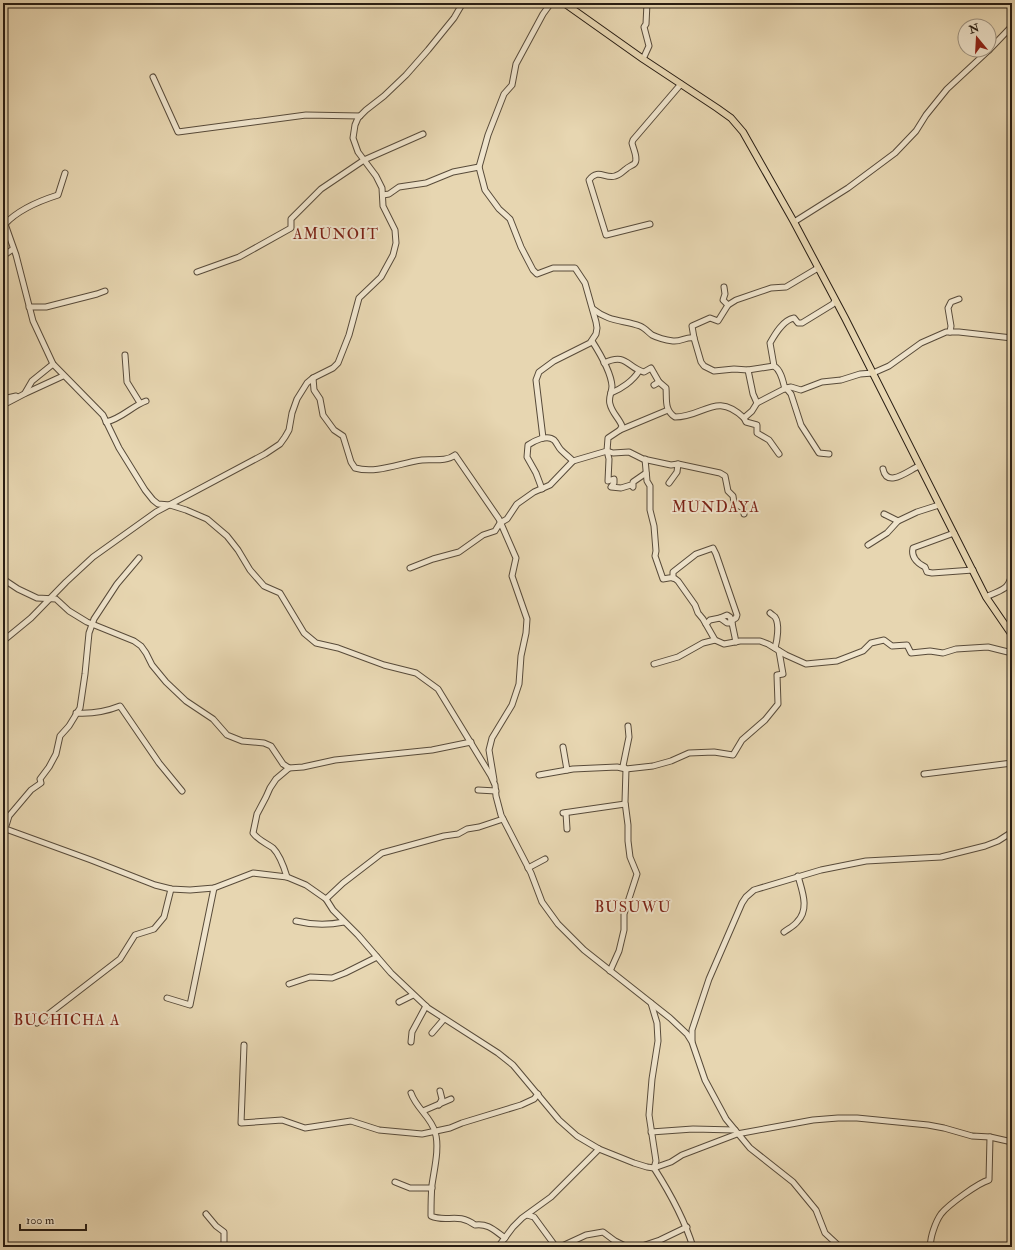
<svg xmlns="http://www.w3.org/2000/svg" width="1015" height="1250" viewBox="0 0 1015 1250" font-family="'IM FELL Double Pica',serif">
<rect width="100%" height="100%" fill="#e7d6b1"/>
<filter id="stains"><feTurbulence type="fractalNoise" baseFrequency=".005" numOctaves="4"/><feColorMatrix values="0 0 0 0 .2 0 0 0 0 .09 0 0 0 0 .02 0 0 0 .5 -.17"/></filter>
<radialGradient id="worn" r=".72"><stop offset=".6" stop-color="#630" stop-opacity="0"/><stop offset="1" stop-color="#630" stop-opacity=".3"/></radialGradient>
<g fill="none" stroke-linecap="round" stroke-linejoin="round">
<g stroke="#584b3a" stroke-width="7">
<g id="minor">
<path d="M989,50L1012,26"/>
<path d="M643,59L649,46L644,27L646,24L647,3"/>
<path d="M153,77L178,132L306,115L360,116"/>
<path d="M383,195L389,194L399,187L426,183L453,172L479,167"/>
<path d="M3,221L5,224L16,255L33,321L53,364L103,415L119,448L145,490L153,500L158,504L170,505L186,510L207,519L227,536L238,550L250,570L264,586L280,593L304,633L316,643L338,648L384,665L416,673L438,689L491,776L495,785L496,796L501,815L531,873L542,902L558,924L584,950L670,1018L687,1034L692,1042L705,1080L726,1119L750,1148L793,1182L816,1210L825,1233L840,1247"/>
<path d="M794,222L848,188L895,153L916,131L926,115L947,89L989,50"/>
<path d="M5,224C19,209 39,201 58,195L65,173"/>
<path d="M650,224L606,235L589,180C598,168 605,179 615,176C620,175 622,172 626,169C628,167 631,166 634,164C639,160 633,148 632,143L633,140L681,84"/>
<path d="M3,256L13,249"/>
<path d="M197,272L239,257L291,228V219L321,189L364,160L423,134"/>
<path d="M724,287L725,294L723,300L728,305"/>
<path d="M29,307H46L97,294L105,291"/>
<path d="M593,309C609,322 623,320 640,326C645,328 648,332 652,335C658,338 666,340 673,341C681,342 687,336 694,338"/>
<path d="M950,332L951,326L948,308L951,302L959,299"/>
<path d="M125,355L127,382L140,403"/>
<path d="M604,363C627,352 627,368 644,372L651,368L659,382"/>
<path d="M774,366L748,370L734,369L714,371L704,366L701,362L694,338L692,326L710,318L718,321L728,305L736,300L771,288L786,287L818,268"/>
<path d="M313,378L314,390L320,399L323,415L334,430L343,436L351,462L355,468C377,474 400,463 422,460C433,459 446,462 455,455L499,519L516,558L512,576L527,619L526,633L521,656L519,684L512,705L492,738L489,750L494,780"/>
<path d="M654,385L659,382L666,388C667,399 664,410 675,417C704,417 716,391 744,418L752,411L757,403L753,394L748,370"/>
<path d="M786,388L791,394L801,425L819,453L829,454"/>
<path d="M785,389C783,381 781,370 774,366L770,343C775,334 783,320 794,318L798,323H802L833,304L835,300"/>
<path d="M25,393L32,381L53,364"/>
<path d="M611,393C621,389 633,381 639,371"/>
<path d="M3,399L16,396"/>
<path d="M757,403L786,388L791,387L801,390L822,382L841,380L860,374L873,373L889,366L921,343L946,332H959L1012,338"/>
<path d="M3,405L26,393L63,376"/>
<path d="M744,418L746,422L757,425V433L769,440L779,454"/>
<path d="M106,422C121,419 132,406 146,401"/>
<path d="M620,430L668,410"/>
<path d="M543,438L536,380L539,372L554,361L590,343L596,334L597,328L596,322L585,283L575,268H553L537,274L533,270L521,247L510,219L499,209L485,190L479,167L488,135L504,94L512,85L516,64L543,14L551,3"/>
<path d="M607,451L613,453L629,452L643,459L671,465L678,464L720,473L725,476L728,491L733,496L734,503L743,508L744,514"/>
<path d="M607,451L609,459L608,481L614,479V483L611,487L621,488L631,485L633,487V482L646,473"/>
<path d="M645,459L647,481L650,486V510L654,526L656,551L655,556L663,579C669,578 673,576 678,581L695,605L698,613L703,619L715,640L724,644L740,641H760L768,644L786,655L806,664L837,661L863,651L871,643L884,640L892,646L907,645L911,653L930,651L943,653L956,649L988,647L1012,653"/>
<path d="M883,469C887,489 909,470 919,466"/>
<path d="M669,483L677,472L678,464"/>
<path d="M542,489L536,473L527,457L528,445C534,441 547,434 554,440C557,443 558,447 561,450C565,454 569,457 573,461"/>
<path d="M884,514L898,521"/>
<path d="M954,533L913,548C911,557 917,563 925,567L927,572L932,573L973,570"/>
<path d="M868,545L887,533L898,521L917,512L939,505"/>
<path d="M410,568L433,559L459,552L483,535L495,531L500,523L507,519L517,504L534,492L550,485L573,461L607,451L608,438L620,430L622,426C619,418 612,413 610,404C608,398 612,392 612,386C611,372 599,352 592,341"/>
<path d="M673,578V572L696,554L713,548L716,554L737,615L736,618L731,621"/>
<path d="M3,579L18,589L37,598L56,599L69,611L87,622L134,641L141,646L146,653L152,665L166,682L186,701L213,719L227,735L242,741L264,743L271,746L283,764L289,768L303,767L335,760L432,750L471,742"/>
<path d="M986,597C1002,589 1009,591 1012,572"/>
<path d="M770,613C771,614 774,616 775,617C780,624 777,641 775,648"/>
<path d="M720,618L727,615L730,617L732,623"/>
<path d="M706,624L710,620L720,618L727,623H732L736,642"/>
<path d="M3,641L31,618L66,582L93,557L156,512L265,454L280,444L285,437L289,430L292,413L297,399L307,383L313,378L333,368L338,363L349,335L359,298L381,277L393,255L396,243L395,230L383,206L382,188L376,176L358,152L353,138L355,125L358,118L366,110L384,96L406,75L428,50L454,18L461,6L465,3"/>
<path d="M654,664L678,657L703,643L715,640"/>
<path d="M76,713C93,714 105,712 120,706L159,763L182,791"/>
<path d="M563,747L567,770"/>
<path d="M924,774L1012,763"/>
<path d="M539,775L573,769L617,767L626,769L653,766L671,761L689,753L714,752L733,755L742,740L765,720L778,704L777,675L783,674L779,651"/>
<path d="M478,790L496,791"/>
<path d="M563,813L625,804"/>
<path d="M566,813L567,829"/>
<path d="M3,828L91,860L155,885L171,889L190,890L214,888L253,873L287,877L306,885L326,899L333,910L358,935L391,973L428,1008L498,1053L513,1065L559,1120L577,1136L599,1149L634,1163L647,1167L654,1168L671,1162L682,1155L737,1134L813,1120L838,1118H857L928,1125L944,1128L972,1136L990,1137L1012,1142"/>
<path d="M5,829L9,816L31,790L41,783L40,779L49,767L56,754L60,736L69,726L80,708L85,674L89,633L94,619L117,584L139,558"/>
<path d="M528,868L545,859"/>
<path d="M287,877C284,867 280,855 273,848C266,843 258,840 253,833L257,814L266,797L270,788L276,779L289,768"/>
<path d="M326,899L343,883L382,853L444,836L458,834L467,829L479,827L503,819"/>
<path d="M296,921C312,925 329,925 344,922"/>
<path d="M784,932C788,929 794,926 797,922C810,909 802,891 798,876"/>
<path d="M610,971L619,951L624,930V914L637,874L630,857L628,841V825L625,802L626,769L623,766L629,737L628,726"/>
<path d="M289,984L310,977L332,978L345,973L377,957"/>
<path d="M167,998L190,1005L214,888"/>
<path d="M399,1002L413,995"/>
<path d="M651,1003L657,1023L658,1041L652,1079L649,1115L656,1161L654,1168C670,1193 684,1218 693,1247"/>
<path d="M37,1023L120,959L135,935L154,929L164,917L171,889"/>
<path d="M432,1033L444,1019"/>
<path d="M692,1041V1030L709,979L742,903L746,897L754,890L821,870L866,861L941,857L985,846L998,841L1012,832"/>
<path d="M411,1042L412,1032L426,1006"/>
<path d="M244,1045L241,1123L282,1120L305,1128L351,1121L379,1130L422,1134L450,1128L462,1123L521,1105L534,1099L538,1094"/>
<path d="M411,1093C416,1108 431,1117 435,1132C440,1147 434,1170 432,1185C431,1195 431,1206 431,1216C446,1223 458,1212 475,1225C488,1223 495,1231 505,1238"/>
<path d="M439,1105L442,1099L440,1091"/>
<path d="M423,1111L451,1099"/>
<path d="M651,1132L693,1129L735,1130"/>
<path d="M395,1182L410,1188H432"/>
<path d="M206,1214L216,1226L224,1232V1247"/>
<path d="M527,1215L534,1217L556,1247"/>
<path d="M498,1247L513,1227L522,1218L551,1197L599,1149"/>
<path d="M560,1247L586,1235L603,1232L615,1241L627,1247"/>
<path d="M639,1247L660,1240L687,1227"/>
<path d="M931,1247C929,1239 936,1221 941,1214C948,1205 978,1183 989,1180L990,1137"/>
</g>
</g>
<g stroke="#281d13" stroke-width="8">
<path id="major" d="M564,3L643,59L717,108L731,118L743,132L794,222L845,318L986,597L1012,635"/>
</g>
<use href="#minor" stroke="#efe4cc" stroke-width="5"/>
<use href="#major" stroke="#e7d6b1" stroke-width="6"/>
</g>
<g text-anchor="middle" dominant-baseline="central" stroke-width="4" stroke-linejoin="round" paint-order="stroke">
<g font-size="15" letter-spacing="1" fill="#7a1f14" stroke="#efe4cc">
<text x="336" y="234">AMUNOIT</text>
<text x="716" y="507">MUNDAYA</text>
<text x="633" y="907">BUSUWU</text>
<text x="67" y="1020">BUCHICHA A</text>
</g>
</g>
<rect width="1015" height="1250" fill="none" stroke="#e7d6b1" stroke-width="16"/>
<rect x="4" y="4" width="1007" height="1242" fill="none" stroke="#281d13" stroke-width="2"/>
<rect x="8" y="8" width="999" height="1234" fill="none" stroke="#281d13"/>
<g transform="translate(977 38) rotate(342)"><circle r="19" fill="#efe4cc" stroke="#9f9482"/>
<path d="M0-3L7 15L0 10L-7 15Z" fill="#8f2418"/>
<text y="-6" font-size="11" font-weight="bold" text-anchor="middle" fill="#281d13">N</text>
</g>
<path d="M20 1224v6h66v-6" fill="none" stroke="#281d13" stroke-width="2"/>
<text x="26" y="1224" font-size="12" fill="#281d13" stroke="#efe4cc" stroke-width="3" paint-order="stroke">100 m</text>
<rect width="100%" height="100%" filter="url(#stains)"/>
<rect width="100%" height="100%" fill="url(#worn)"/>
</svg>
